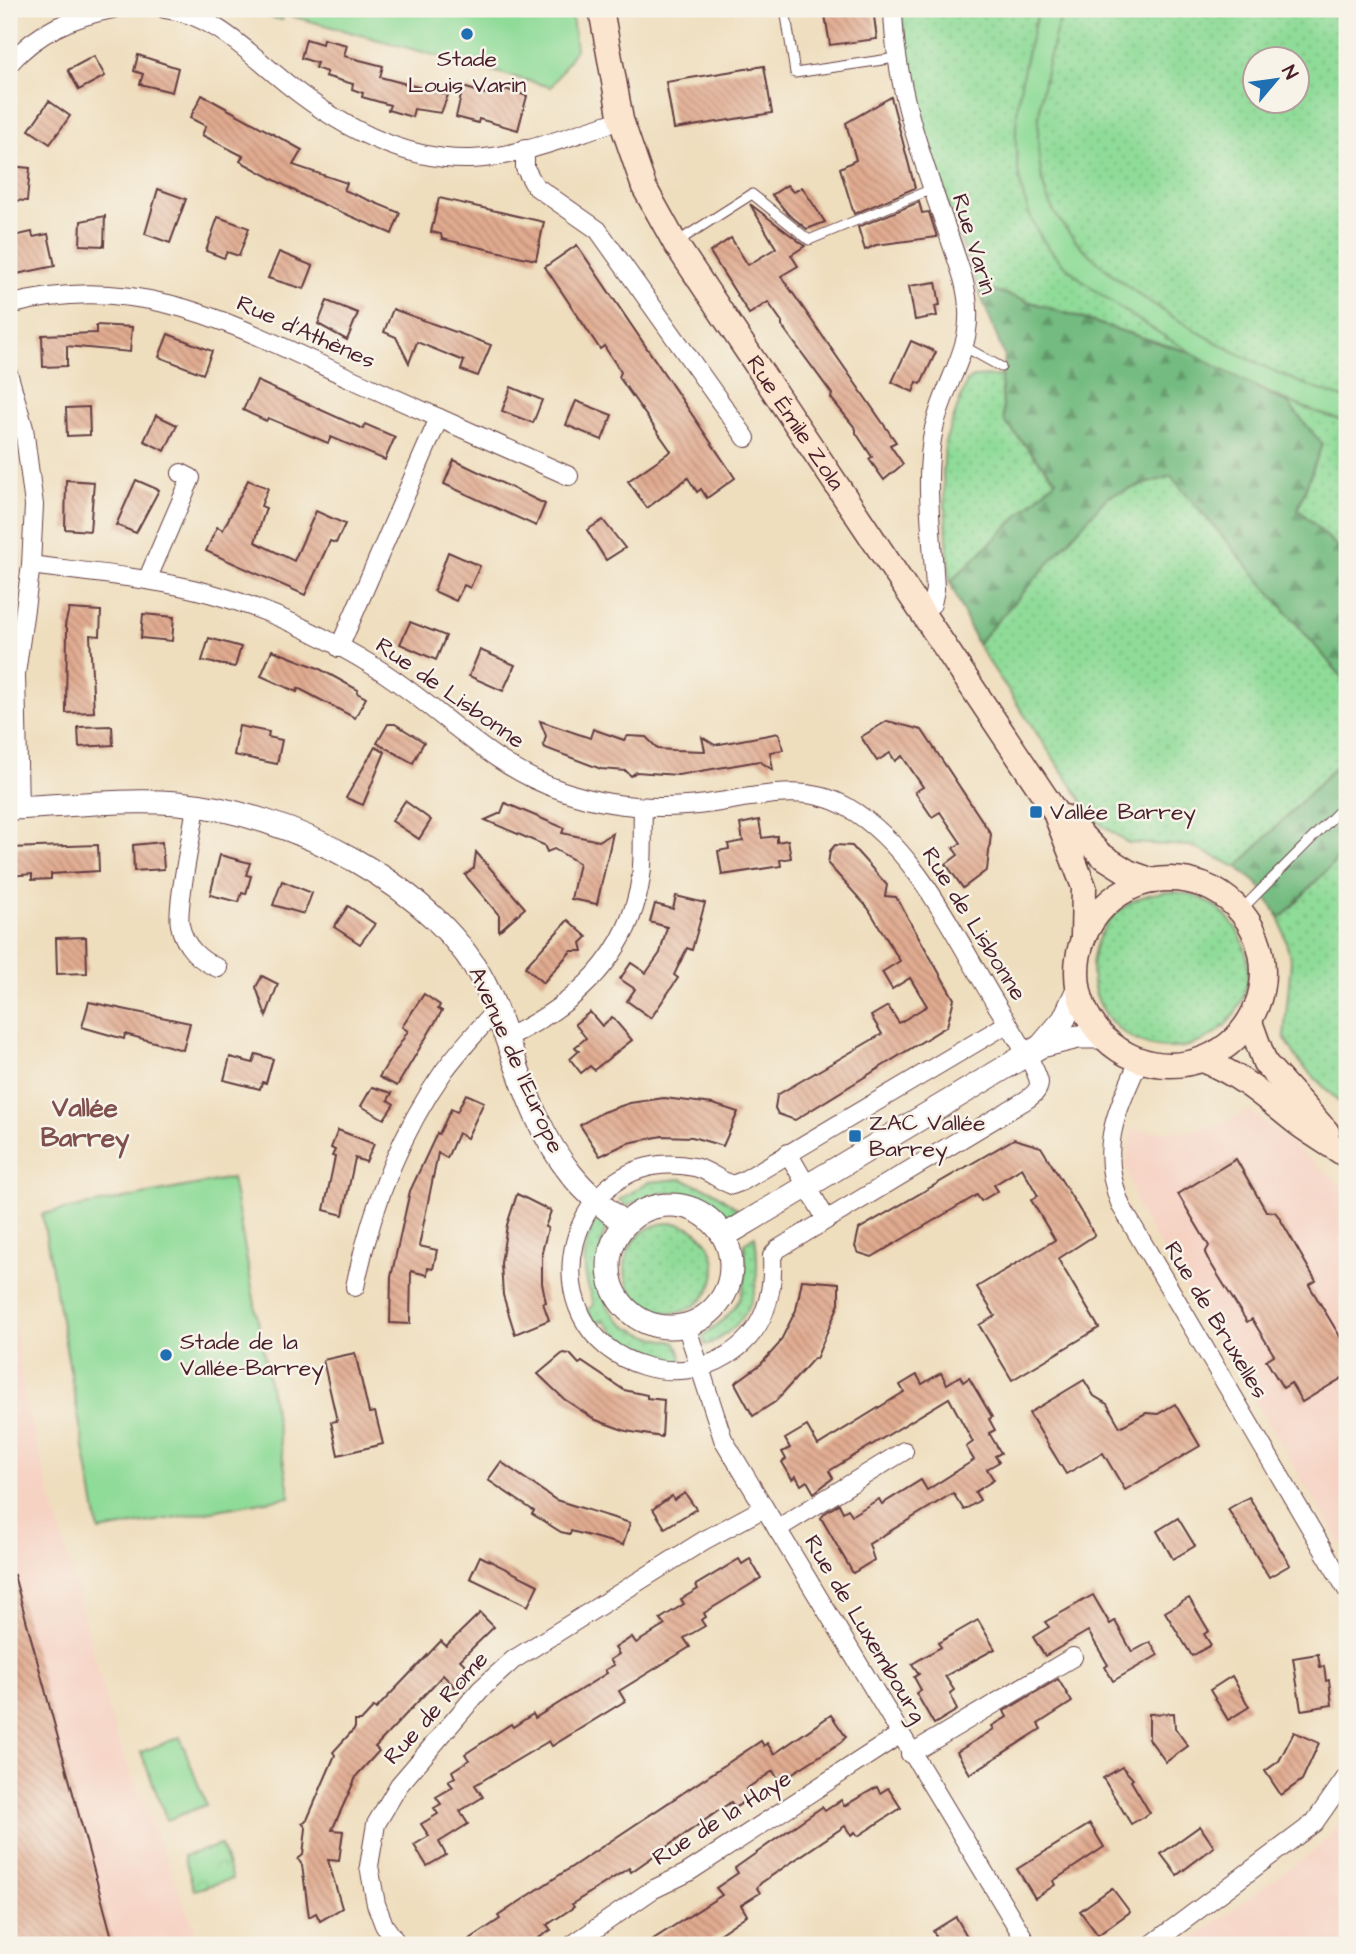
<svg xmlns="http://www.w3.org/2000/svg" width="1356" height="1954" viewBox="0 0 1356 1954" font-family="'Architects Daughter',sans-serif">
<defs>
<pattern id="grass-dots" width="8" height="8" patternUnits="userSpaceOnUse" patternTransform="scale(1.75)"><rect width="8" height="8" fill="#8fdb98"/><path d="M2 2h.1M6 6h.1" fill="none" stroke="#7dbc83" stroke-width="1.8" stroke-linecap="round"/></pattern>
<pattern id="forest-firs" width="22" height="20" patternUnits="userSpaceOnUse" patternTransform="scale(1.75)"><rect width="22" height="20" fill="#73bb80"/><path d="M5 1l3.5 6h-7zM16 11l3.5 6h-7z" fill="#609769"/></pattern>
<pattern id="park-crowns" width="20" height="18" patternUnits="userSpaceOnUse" patternTransform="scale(1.75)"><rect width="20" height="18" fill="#8fdb98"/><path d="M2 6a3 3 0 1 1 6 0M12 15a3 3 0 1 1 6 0" fill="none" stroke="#7dbc83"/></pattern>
<pattern id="building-back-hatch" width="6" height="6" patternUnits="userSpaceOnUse" patternTransform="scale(1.75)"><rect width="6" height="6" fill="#e1ab90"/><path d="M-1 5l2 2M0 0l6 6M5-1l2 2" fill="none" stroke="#b88b76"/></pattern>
</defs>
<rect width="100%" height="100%" fill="#f7f3e8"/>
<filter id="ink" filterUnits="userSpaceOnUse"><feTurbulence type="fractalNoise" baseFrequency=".0143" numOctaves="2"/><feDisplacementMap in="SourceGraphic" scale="14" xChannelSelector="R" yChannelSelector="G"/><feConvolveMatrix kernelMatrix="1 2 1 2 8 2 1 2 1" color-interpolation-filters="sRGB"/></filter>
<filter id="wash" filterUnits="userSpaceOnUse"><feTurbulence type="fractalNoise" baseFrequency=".00686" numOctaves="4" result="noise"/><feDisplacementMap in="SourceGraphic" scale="28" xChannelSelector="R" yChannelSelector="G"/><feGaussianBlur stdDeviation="1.57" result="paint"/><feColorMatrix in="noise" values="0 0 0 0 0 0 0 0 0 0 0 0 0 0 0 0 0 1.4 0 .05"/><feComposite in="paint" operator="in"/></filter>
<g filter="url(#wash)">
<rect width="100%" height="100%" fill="#efdebe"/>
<g fill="#f6d2c3">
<path d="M1250,1110L1347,1190V1554L1138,1210L1126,1166L1132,1130L1183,1132L1219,1124Z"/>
<path d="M9,1287L26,1404L116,1736L201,1945H9Z"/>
<path d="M1347,1813V1945H1184L1320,1846Z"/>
</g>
<g fill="url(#grass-dots)" stroke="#6c7d62" stroke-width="2" fill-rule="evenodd">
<path d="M901,9H1347V556L1298,509L1322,444L1194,354L977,285C944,195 909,105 901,9ZM1254,60H1296V102H1254Z"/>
<path d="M998,376L1001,378L1004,421L1056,480L950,582L943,476L945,442L967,381L974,377Z"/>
<path d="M1171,476L1347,683V755L1237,867L1191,846L1128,843L1095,820L977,644L1108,496Z"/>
<path d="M1347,849V1110L1300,1063L1284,1037L1291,961L1280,919Z"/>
<circle cx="1170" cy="970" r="78"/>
<path d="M681,1179L711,1190L739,1210L727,1217C688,1188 671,1185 627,1206L619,1200L649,1182Z"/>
<path d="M599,1214L607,1222C588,1290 601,1331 676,1342L683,1361L672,1362L667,1356C637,1352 622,1344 603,1320L596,1324L587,1310L594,1305C584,1278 580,1255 592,1228L588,1225Z"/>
<circle cx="670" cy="1268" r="45"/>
<path d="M755,1236C760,1275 759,1311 724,1335C717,1340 712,1344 705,1345L703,1336C743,1307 749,1291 744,1243Z"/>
</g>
<g fill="url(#forest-firs)" stroke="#5e6d56" stroke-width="2">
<path d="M977,285L1194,354L1289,404L1322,444L1298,509L1347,556V683L1171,476L1108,496L977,644L950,582L1056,480L1004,421L1001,378L1005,358Z"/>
<path d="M1347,755V849L1280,919L1258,884L1237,867Z"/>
</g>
<path fill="url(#park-crowns)" stroke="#6c7d62" stroke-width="2" d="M221,1845L232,1879L194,1890L184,1856Z"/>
<g fill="#8fdb98" stroke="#6c7d62" stroke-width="2">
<path d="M240,9H571L576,49L551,87L284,14L282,20Z"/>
<path d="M1039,9H1063C1045,67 1028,130 1045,191C1068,274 1267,377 1347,399V422C1283,404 1226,373 1169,339C1129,314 1061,274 1038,232C1000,163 1018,80 1039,9Z"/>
<path d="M232,1178L290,1497L99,1531L42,1214Z"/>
<path d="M180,1737L206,1805L167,1820L141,1752Z"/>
</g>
<g id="blocks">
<g fill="url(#building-back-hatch)">
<path d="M824,9H873L877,39L830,45Z"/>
<path d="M306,39L322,44L323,39L347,45L344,56L383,66L380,77L448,95L441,113L414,109L412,117L388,110L390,105L362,97L363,93L352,89L353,84L325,76L327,72L315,68L317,63L301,58Z"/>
<path d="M138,55L178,68L172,92L140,84L143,74L134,71Z"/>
<path d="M94,56L105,76L79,90L68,70Z"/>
<path d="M764,66L772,113L674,129L666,82Z"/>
<path d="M463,87L486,94L488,90L503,95L505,89L527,96L518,130L479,119L478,123L456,117Z"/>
<path d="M202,95L302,150L293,165L347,183L344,190L400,213L392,234L306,197L240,161L243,156L202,135L206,126L190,118Z"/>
<path d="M891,97L915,188L854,214L840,168L856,160L846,123Z"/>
<path d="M49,101L70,116L50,144L29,130Z"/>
<path d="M9,166L30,168L27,201L9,200Z"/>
<path d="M787,185L793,192L802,187L825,222L807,229L788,214L772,195Z"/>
<path d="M158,189L186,199L170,243L145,234Z"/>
<path d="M439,198L544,222L536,260L442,239L441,234L431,232Z"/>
<path d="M919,202L922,213L929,212L937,237L876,245L865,250L858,227Z"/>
<path d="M750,204L805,246L791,255L798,266L781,276L896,442L890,445L903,464L884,480L869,459L872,457L856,433V429L831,398L832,394L782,326V322L768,302L749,314L710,252L731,238L748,265L776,248Z"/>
<path d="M105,216L104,246L80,245L81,221Z"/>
<path d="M218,217L249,228L239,256L227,252L224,258L206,251Z"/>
<path d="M32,232L33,237L48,234L55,266L12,275L9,237Z"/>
<path d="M577,245L735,478L707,498L701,489L697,492L688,478L647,508L628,481L671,451L619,377L621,372L604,346L600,349L545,267Z"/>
<path d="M279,252L313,266L304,289L268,278Z"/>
<path d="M936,282L940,305L935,306L937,316L915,320L909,286Z"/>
<path d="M327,301L358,313L347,340L318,324Z"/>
<path d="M393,309L491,345L478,376L461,370L464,361L417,342L409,363L396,337L384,332Z"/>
<path d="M96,325L132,327L130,352L67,346V366L43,367L42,335L96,333Z"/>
<path d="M168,334L212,351L203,374L159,357Z"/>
<path d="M911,341L936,352L921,384L917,382L913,392L892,382Z"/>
<path d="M257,381L363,429L365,424L395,437L385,460L331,437L328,443L268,418L266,421L243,410Z"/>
<path d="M511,387L542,400L533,423L502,411Z"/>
<path d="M576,401L612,415L602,440L566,425Z"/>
<path d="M89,407L90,435L67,436L66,408Z"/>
<path d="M156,415L177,425L165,451L144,441Z"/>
<path d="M454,460L545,504L536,526L444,484Z"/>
<path d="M66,480L94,482L90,531L65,529Z"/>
<path d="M136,480L159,490L136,533L116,525Z"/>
<path d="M248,480L268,488L261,506L266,508L255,542L294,561L316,511L345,524L336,543L330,541L305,595L206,551L217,527L223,530Z"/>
<path d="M603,520L625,548L606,560L587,530Z"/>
<path d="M448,552L480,566L470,588L464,585L456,601L434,591Z"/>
<path d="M69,609L101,611L100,636L90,635L94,712L66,713L67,628L65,625Z"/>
<path d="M143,614L174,617L172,641L141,638Z"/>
<path d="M410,622L446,636L436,660L400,644Z"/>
<path d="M209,638L241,647L235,667L202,661Z"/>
<path d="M272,650L318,668L358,690L357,693L366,698L355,718L298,688L297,692L261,676Z"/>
<path d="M480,650L515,665L503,691L469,676Z"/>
<path d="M540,721L590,738L593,729L624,740L628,736L646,737L658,749L673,750L705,751L702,737L715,745L779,733L783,750L770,752L773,770L759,761L678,775L636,772L631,776L626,771L601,769L543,747L546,736Z"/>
<path d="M887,721L922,730L991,834L987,870L963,888L946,864L958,855L953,848L961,843L940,812L932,817L915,792L923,787L902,756L895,761L890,753L877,761L861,737Z"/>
<path d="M388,724H395L424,742L413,763L377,743Z"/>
<path d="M112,726L113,745L79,747L78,727Z"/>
<path d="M239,726L269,732L268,737L282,740L277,764L234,755Z"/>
<path d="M375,747L385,752L363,805L346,798Z"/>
<path d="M405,801L431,820L419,839L392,821Z"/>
<path d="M505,803L564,828L562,833L599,841L613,833L597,904L571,899L579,863L554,849L547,852L544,845L485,820L501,813Z"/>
<path d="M759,820L762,838L777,836V842L788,840L791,858L780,860L781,866L722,875L718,851L729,849L728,844L743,841L740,824Z"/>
<path d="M162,842L164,869L134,871L133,845Z"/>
<path d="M98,845L99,871L51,874V879L32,880V874L9,876V848Z"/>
<path d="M835,845L852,846L887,885L885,896L896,897L954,999L947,1026L795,1120L778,1114L775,1108L777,1095L882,1034L871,1016L888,1006L899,1023L927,1006L910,978L892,989L882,972L900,961L868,908L828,864L830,851Z"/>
<path d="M476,852L525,908L499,931V915L465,875L474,868Z"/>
<path d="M220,855L250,863L246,875L251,876L246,894L242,893L239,902L210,895Z"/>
<path d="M282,881L312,893L304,914L273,905Z"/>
<path d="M676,896L705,903L692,950L687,948L674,975L678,978L651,1018L627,1001L635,989L620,979L631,963L646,973L660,953L667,927L650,922L655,904L673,909Z"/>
<path d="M348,906L375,924L360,944L334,927Z"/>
<path d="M568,920L587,937L581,943L583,951H571L543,983L525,967Z"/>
<path d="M86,937L87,973L57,974L56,938Z"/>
<path d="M262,976L278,984L266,1016L256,987Z"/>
<path d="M424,994L440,1005L438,1009L442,1011L397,1086L379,1077L408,1031L402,1027Z"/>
<path d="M89,1002L190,1023L183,1050L125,1034L124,1039L82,1027Z"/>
<path d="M590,1012L602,1026L612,1017L632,1040L594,1070L590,1066L581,1073L570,1059L579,1051L575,1047L586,1038L575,1024Z"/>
<path d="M256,1054L273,1059L266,1083L262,1082L260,1089L224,1080L230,1057L253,1063Z"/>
<path d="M372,1087L392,1093L388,1100L394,1104L384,1119L361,1106Z"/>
<path d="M466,1094L484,1102L467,1138L458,1133L447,1158L438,1153L419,1246L437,1250L433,1269L428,1268L427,1275L411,1271L410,1324L390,1323L391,1277L410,1191L437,1133L439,1134L451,1109L457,1112Z"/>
<path d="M664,1098L713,1104L738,1112L723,1146L692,1137L662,1136L628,1143L600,1156L580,1125L603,1112L630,1103Z"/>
<path d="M338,1130L374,1144L366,1162L355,1158L343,1215L324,1210L335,1157L332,1156L335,1150L331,1148Z"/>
<path d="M1014,1139L1041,1147L1095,1235L1058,1259L1099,1328L1012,1380L979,1325L995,1316L977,1287L1055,1240L1031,1200L1038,1196L1022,1168L994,1185L998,1191L981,1201L977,1195L872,1257L859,1253L855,1247L859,1229Z"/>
<path d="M1236,1159L1266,1211L1275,1212L1279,1217L1316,1281L1309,1285L1341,1338L1347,1334V1375L1302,1402L1291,1383L1283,1388L1266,1360L1274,1355L1252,1319L1247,1322L1208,1259L1205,1253L1209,1246L1178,1194Z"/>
<path d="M517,1194L551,1211L545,1227L548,1228L542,1252V1283L546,1302L543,1303L549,1320L515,1334L503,1295L501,1263L507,1225Z"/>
<path d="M802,1280L839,1283V1304L816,1359L814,1358L775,1402L753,1416L735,1383L761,1364L779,1344L796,1310Z"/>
<path d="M355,1353L369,1413L375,1412L383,1444L338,1455L331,1422L337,1421L323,1360Z"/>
<path d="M563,1353L570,1354L579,1364L582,1362L624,1390L647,1395V1398L664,1400L662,1437L626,1431L596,1420L564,1399L538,1374Z"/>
<path d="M941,1373L947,1384L960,1376L963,1382L969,1378L992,1417L989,1419L995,1430L989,1433L1001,1453L995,1456L999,1462L987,1469L994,1480L975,1492L980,1500L964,1510L953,1493L869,1544L874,1560L853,1573L821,1518L825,1513L839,1504L843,1512L848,1509L852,1515L879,1499L882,1504L921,1480L927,1490L974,1460L966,1447L973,1442L949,1398L829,1471L833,1478L814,1493L807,1481L801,1485L796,1476L792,1479L782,1462L786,1459L782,1452L790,1448L785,1439L807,1426L818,1445L904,1392L900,1385L917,1375L922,1384Z"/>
<path d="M1084,1380L1094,1396L1107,1404L1120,1427L1146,1413L1158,1414L1175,1404L1200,1446L1125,1490L1103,1453L1066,1474L1029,1413Z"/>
<path d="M501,1462L556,1500L630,1523L623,1545L571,1531L570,1534L561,1532L532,1514L534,1511L488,1480Z"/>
<path d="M685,1493L696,1509L665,1528L653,1509L672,1496L674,1500Z"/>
<path d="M1249,1497L1290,1565L1269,1577L1228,1509Z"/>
<path d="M1178,1518L1195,1546L1173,1559L1157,1531Z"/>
<path d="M480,1556L538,1585L528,1606L470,1578Z"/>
<path d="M739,1559L742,1564L750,1559L761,1578L704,1613L706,1617L701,1620L705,1626L684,1638L690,1647L619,1691L625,1701L552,1746L549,1741L475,1785L483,1797L460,1811L468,1824L439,1842L446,1855L427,1866L414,1845L429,1836L421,1824L438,1814L434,1808L441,1804L436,1797L453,1787L448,1781L455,1777L452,1771L469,1760L465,1754L511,1724L513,1727L533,1714L535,1718L607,1673L605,1670L614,1665L610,1660L619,1654L615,1648L632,1637L636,1643L665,1625L660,1619L684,1604L681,1599L698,1589L696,1585Z"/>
<path d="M14,1575L114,1945H9V1576Z"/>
<path d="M1093,1595L1110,1624L1115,1621L1132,1652L1150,1642L1158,1655L1113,1681L1105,1667L1108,1665L1088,1631L1045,1656L1033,1637L1049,1627L1045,1622Z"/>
<path d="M1189,1598L1209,1631L1204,1634L1211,1645L1192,1656L1165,1612Z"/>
<path d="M480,1613L494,1627L460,1660L471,1670L455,1687L443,1675L375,1747L379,1751L357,1775L332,1830L343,1831L339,1861L328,1860L342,1908L320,1921L316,1913L309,1917L302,1865L298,1859L303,1855L306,1828L302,1823L307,1820L335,1755L333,1752L355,1728V1721H361L374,1707L376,1709L441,1641L446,1646Z"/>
<path d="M978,1620L995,1649L945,1676L954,1690L950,1693L957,1710L934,1724L916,1693L921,1690L914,1677L919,1674L912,1664L941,1647L938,1643Z"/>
<path d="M1318,1654L1320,1667L1324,1666L1326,1681L1329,1680L1332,1705L1301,1710L1293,1658Z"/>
<path d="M1232,1676L1249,1707L1228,1720L1210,1690Z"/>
<path d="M1058,1679L1072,1702L1038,1724L1041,1729L970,1774L957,1752L994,1729L992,1726L1007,1717L1004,1711Z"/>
<path d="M1174,1713L1175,1728L1188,1746L1166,1762L1149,1739V1714Z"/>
<path d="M831,1715L846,1737L840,1743L788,1776L786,1773L778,1779L773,1771L746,1789L751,1797L735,1808L731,1802L631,1872L629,1868L572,1904L574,1907L547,1925L551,1930L527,1945H461L500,1919L498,1916L761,1741L764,1746L767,1743L774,1754Z"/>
<path d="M1294,1732L1319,1743L1302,1780L1281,1795L1265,1771L1279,1761Z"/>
<path d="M1122,1767L1133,1779L1131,1781L1150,1813L1131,1824L1103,1778Z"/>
<path d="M877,1787L880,1793L888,1788L901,1808L858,1836L855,1832L851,1835L845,1826L761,1883L757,1888L760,1893L741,1905L747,1915L703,1945H644L722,1895L716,1888L738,1873L735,1868L803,1820L822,1807L825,1811L841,1800L844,1806Z"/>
<path d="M1090,1824L1104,1847L1053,1881L1055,1885L1035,1898L1017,1869Z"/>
<path d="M1200,1826L1214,1847L1177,1875L1161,1854Z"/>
<path d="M1112,1888L1130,1912L1098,1935L1080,1911Z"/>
<path d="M956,1917L972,1945H941L933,1931Z"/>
</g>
</g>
</g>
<g filter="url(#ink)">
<use href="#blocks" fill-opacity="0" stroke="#633c41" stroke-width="2"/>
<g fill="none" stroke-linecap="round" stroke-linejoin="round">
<g stroke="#633c41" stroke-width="11">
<g id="service">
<path d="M785,9L795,73L896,58"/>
<path d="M677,242L752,194L809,240L932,189"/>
<path d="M965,347L1001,367"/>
<path d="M1240,911L1347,803"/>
</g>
</g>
<g stroke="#633c41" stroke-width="20">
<g id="minor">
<path d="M165,9C208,13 243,47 274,73C329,120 396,161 471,159C521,157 573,134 621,120"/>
<path d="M893,9C895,103 935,189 963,278C981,345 948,369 934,428C923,480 933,537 935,590L932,604L922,612"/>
<path d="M9,64C37,32 72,17 113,9"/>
<path d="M525,149V168L535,186L598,230L746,438"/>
<path d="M9,305C142,269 239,328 356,381C427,413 498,444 569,476"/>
<path d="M9,376L24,428L34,505L31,565L16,674L19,808"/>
<path d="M31,565C85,572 140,577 193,589C257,604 320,633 375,667C440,707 489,767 563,791C603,805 645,809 686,806C739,803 799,778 847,807C917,848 955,937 996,1004C1005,1019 1038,1069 1039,1083C1039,1091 1032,1096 1026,1100L778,1249L772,1256C774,1297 764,1333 726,1356C702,1371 671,1374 644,1366C520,1329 567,1141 694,1167C709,1170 718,1180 732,1185L743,1181L1007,1024"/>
<path d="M147,580L191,478L181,473"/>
<path d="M339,648L439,418"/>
<path d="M196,806C193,830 176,906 180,925C184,946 200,961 218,968"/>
<path d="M506,1038C575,1005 630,956 641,877C644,854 642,831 643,807"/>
<path d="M1139,1061C1115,1115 1098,1148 1121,1206L1347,1590"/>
<path d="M788,1153L826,1219"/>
<path d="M355,1287C371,1210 398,1136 444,1071C460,1049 479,1030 496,1009"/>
<path d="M686,1325L723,1439L1028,1945"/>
<path d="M777,1529L904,1451"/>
<path d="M910,1754L1073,1657"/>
<path d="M398,1945L384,1925L376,1904L369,1866L376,1824L399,1785L480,1690L513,1660L703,1541L764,1508"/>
<path d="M572,1945L652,1890L687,1873L899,1735"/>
<path d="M1151,1945L1314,1823L1347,1776"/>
</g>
</g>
<g stroke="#633c41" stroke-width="25">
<g id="tertiary">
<path d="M9,808C65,806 122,799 178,803C288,812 441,887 488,991C515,1051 528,1121 571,1174C586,1193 606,1209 625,1224"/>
<path d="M1041,1046L1064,1019L1078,989"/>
<circle cx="670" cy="1266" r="61"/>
<path d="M724,1236L1041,1046L1078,1037H1101"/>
</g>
</g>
<g stroke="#633c41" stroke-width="27">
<g id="secondary">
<path id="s1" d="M601,9L621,120L644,187L675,243L1054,810L1084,887L1083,937"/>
<path d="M1064,817L1101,855L1128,872L1153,881"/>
<circle cx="1170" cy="972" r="93"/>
<path d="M1250,1022L1265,1063L1327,1132"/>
<path d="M1203,1060C1244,1077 1263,1096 1297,1123C1313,1135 1331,1145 1347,1156"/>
</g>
</g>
<use href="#service" stroke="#fff" stroke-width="9"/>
<use href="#minor" stroke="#fff" stroke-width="18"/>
<use href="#tertiary" stroke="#fff" stroke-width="23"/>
<use href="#secondary" stroke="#fce5cf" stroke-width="24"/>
</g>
</g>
<g fill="#1f6fb2" stroke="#f7f3e8" stroke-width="2.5">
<circle cx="467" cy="34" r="7"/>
<rect x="1029" y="805" width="14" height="14" rx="3.5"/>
<rect x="848" y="1129" width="14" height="14" rx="3.5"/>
<circle cx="166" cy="1355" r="7"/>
</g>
<g text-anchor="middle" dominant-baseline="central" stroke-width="5" stroke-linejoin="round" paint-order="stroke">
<g font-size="23" fill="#4a1f2b" stroke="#f7f3e8" text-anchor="start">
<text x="467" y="59" text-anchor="middle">Stade<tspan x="467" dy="26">Louis Varin</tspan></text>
<text x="1050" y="812">Vallée Barrey</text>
<text x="869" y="1123">ZAC Vallée<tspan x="869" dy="26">Barrey</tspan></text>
<text x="180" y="1342">Stade de la<tspan x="180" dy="26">Vallée-Barrey</tspan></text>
</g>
<g font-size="23" fill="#4a1f2b" stroke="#f7f3e8">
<text transform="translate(974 244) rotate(73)">Rue Varin</text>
<text transform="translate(306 332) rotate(24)">Rue d'Athènes</text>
<text stroke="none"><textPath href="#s1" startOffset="464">Rue Émile Zola</textPath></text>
<text transform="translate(450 693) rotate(35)">Rue de Lisbonne</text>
<text transform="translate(974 924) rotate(58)">Rue de Lisbonne</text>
<text transform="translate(516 1060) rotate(66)">Avenue de l'Europe</text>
<text transform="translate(1216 1320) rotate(59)">Rue de Bruxelles</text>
<text transform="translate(865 1629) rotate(59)">Rue de Luxembourg</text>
<text transform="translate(436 1708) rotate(-48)">Rue de Rome</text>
<text transform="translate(722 1818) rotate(-32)">Rue de la Haye</text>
</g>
<g font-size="26" font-weight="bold" fill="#7f504e" stroke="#f7f3e8">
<text x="85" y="1108">Vallée<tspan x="85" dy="30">Barrey</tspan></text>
</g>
</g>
<rect width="1356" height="1954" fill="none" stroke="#f7f3e8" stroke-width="35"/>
<g transform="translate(1276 80) rotate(61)"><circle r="33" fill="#f7f3e8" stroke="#b29e9c" stroke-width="2"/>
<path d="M0-5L12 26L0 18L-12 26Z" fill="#1f6fb2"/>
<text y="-10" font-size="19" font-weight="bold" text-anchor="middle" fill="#4a1f2b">N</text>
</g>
</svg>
